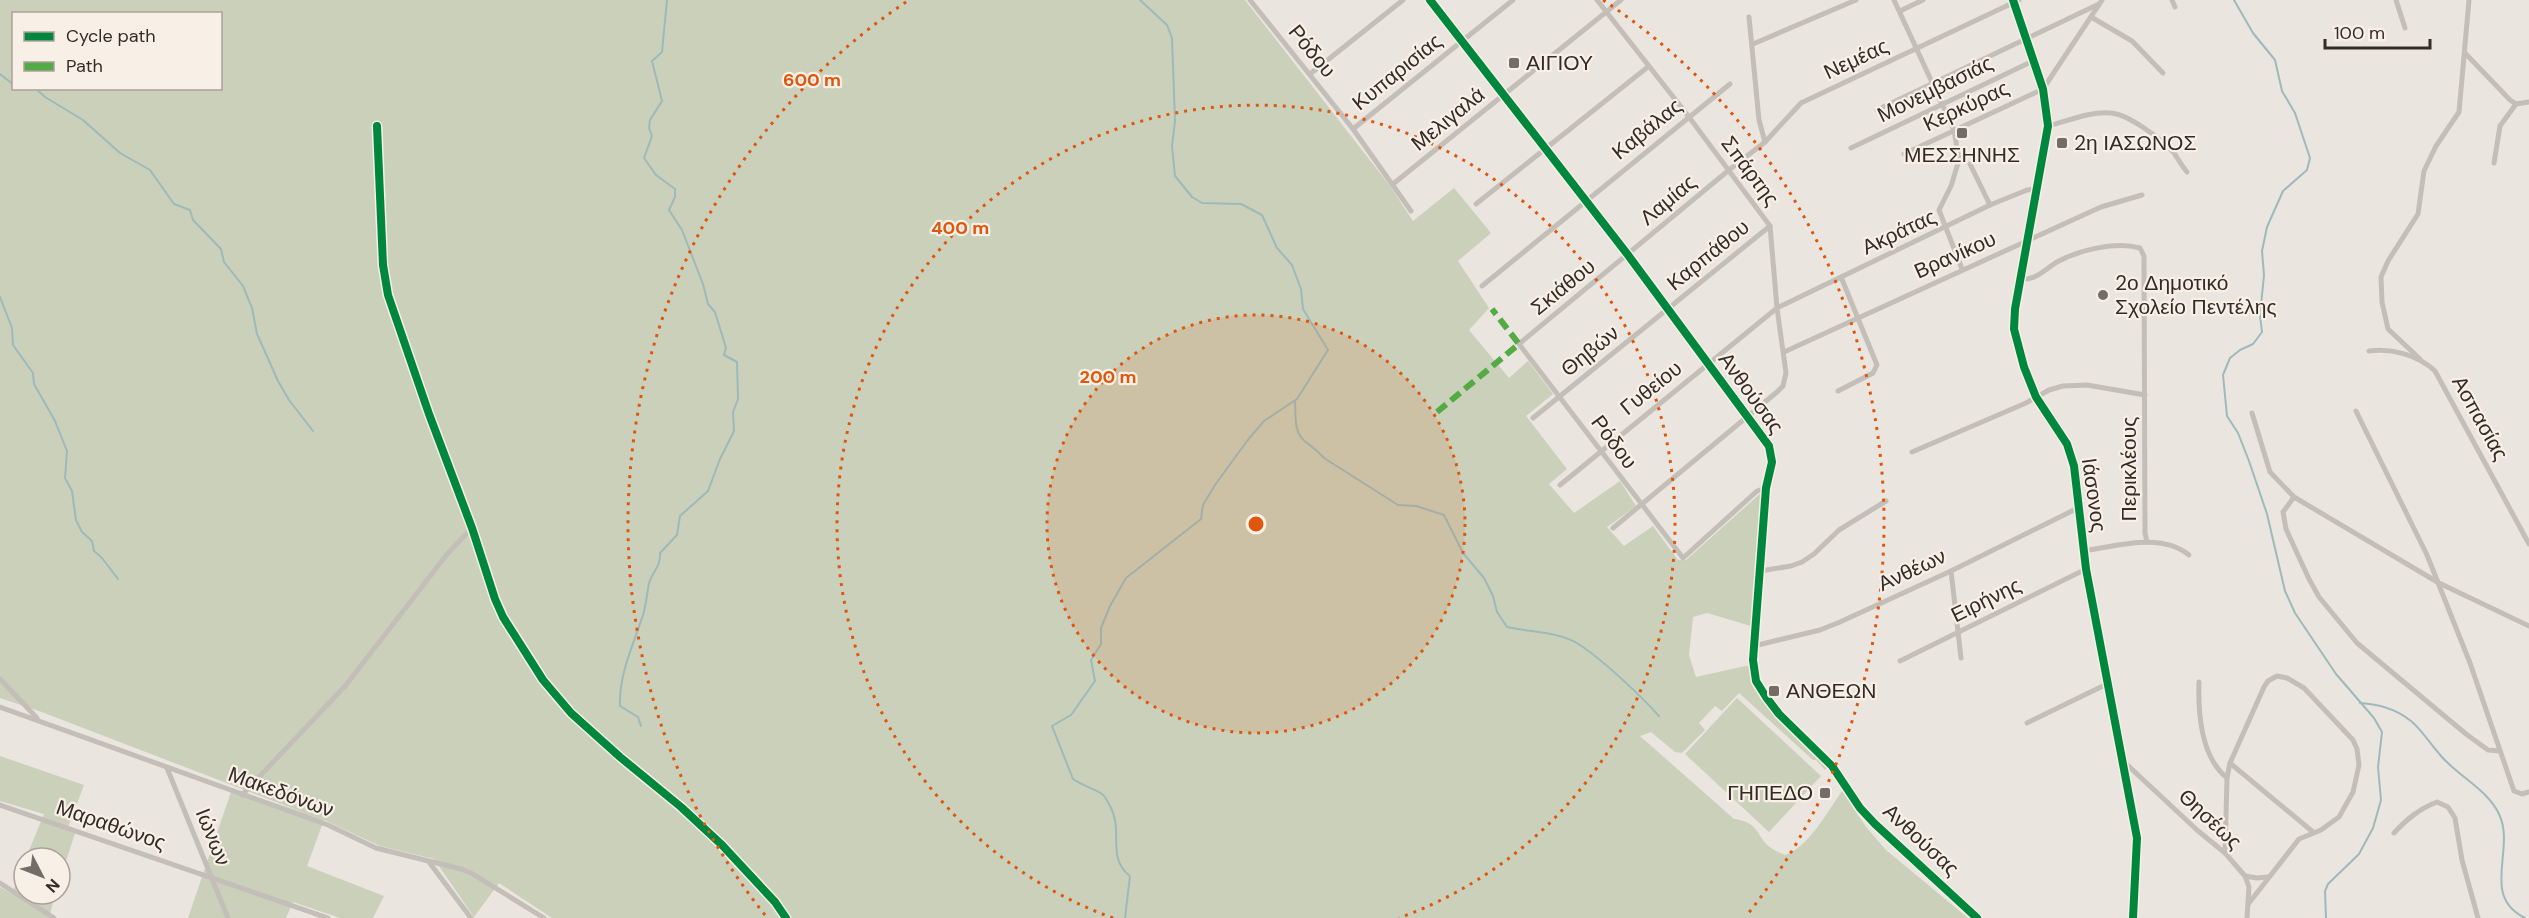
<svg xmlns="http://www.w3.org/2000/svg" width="2529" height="918" viewBox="0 0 2529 918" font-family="'DM Sans',sans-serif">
<rect width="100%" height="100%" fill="#ebe5df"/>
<g fill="#cbd0ba" fill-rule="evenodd">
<path d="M0,0H1245L1390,186L1413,221L1454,188L1491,233L1458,261L1489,308L1469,330L1509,378L1528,361L1553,394L1526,416L1567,469L1549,484L1574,513L1620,481L1636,506L1607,527L1624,546L1653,526L1678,560H1686L1762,492L1751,626L1707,613L1693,617L1689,655L1696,677L1750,665C1759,708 1796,735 1827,763V767L1825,770L1816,760H1813L1739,693L1722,711L1715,706L1699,723L1705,730L1682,753L1675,752L1651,732L1640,736L1734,819C1760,822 1756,837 1771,848C1775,851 1781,853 1785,855C1810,846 1827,812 1842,791L1866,827L1886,850L1968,918H552L499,883L474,917L434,859L380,846L324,820L307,866L384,896L373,918H340L293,902L286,918H188L232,789L302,812L39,711L0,698ZM14,14H220V88H14Z"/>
<path d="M1737,698L1821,776L1769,832L1685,754Z"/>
<path d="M0,756L84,785L67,830L75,833L60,880V858H26L44,814L0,801Z"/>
<path d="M24,864V894H55L49,918H0V887L12,894Z"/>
</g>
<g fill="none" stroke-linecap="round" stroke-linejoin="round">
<g stroke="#9dbabb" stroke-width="2">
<path d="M2234,0L2253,33L2275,60L2282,91L2295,113L2310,158L2307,170L2283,191L2267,227L2262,251L2264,275L2260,315L2262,332L2253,344L2240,350L2230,358L2223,375L2227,416L2238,433L2249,461L2267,514L2285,591L2295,613L2336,674L2374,718L2382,732L2378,767L2381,800L2373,828L2359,854L2328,884L2325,891L2326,918"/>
<path d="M0,74L14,85"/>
<path d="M35,88L45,97L83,120L120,153L150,170L174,204L190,210L193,220L221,249L224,262L243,286L252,308L257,334L278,381L289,400L313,431"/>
<path d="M0,297L12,328L13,345L33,373L34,384L55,421L67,451L65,478L72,491L76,520L82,532L92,541L94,551L102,558L118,579"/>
<path d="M1295,401C1296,415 1293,433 1306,442C1313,448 1318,451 1324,458L1398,505L1416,506L1444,515L1463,553L1484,578L1493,596L1497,612L1507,627C1529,632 1553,631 1575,642C1598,655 1641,696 1659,716"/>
<path d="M2360,703C2379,704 2396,709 2411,721C2422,730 2431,745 2441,756C2458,776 2487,789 2499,814C2516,849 2480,896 2525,918"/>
<path d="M641,726L638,717L620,706C619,673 633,646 643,615C646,605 647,594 649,583C653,571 661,566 660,553L677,535L680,516L708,491L720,459L734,431L733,412L738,399L737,362L724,355L726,348L715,312L708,304L703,284L682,230L669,210L675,197V189L656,175L644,158L652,136L649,128L650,120L662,101L652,61L662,52L667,0"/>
<path d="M1125,918L1130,876C1106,858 1124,831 1110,806C1108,803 1106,797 1102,794C1095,789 1081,785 1073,779L1052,726L1071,715L1095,681L1091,660L1101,644V628L1110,606L1126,578L1201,519L1203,505L1215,485L1247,441L1264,421L1297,399L1328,350L1303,309L1301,289L1292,265L1277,248L1262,215L1241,204L1202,203L1192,197L1175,176L1172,146L1175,121L1172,38L1167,25L1140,0"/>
</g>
<g stroke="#c4beb8" stroke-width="5">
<path d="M1250,0L1353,129L1411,211"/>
<path d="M1597,0L1689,117L1770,226L1777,308L1786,373L1783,386L1777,392L1613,528"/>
<path d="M1894,0L1954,130L1959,160L1951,186L1939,210L1962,269"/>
<path d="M2013,0L2043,89L2048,126L2015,309L2014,329L2024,367L2036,397L2067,444L2074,466L2086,569L2137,838L2133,918"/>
<path d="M2172,0L2175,7"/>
<path d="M2396,0L2405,28"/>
<path d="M1900,11L1923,0"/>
<path d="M1749,17L1759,120L1765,142"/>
<path d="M2091,17L2132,41L2163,73"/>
<path d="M1753,44L1856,0"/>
<path d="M2465,53L2510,100L2516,104L2529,102"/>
<path d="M1310,74L1403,0"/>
<path d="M1877,110L2099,4"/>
<path d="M377,126L383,265L388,295L429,414L472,528L495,599L503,617L543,680L571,713L620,757L681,807L722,845L775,902L786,918"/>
<path d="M2048,126C2068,121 2090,111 2111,113C2128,114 2163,140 2174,153C2178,159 2182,166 2187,172"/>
<path d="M1353,129L1513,0"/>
<path d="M1851,148L2033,61"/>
<path d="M1904,154L2043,89L2102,0"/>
<path d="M2494,163L2500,126L2516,104"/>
<path d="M1970,164L1990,205"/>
<path d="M1393,184L1621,0"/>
<path d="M1476,204L1649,66"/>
<path d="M2020,279C2036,281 2045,269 2057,262C2079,250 2116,241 2140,248L2144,256L2145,533L2147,542"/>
<path d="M1482,286L1730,84"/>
<path d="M2369,351C2392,348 2418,355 2435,371L2529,544"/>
<path d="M1784,352L2101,207L2142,195"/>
<path d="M2420,359L2388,329L2382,302L2381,277L2388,261L2418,214L2424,171L2436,146L2459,112L2469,0"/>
<path d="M1838,391L1873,373L1877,365L1841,277"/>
<path d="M2356,411L2427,555L2470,663L2514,791L2522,794L2529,792"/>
<path d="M2252,413L2270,472L2294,497L2439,583L2529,626"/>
<path d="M1533,418L1770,226"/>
<path d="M1912,452L2026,403L2049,390L2063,386L2087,385L2145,395"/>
<path d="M1560,485L1777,308L1990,205L2027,190L2036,189"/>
<path d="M1766,488L1757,491L1683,558L1519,344L1729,170L1765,142L1801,103L2019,0"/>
<path d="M2294,497L2283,512L2286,529L2309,579L2319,597L2357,643L2466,734L2488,750L2500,751"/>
<path d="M2084,551C2116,546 2161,532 2189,555"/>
<path d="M1760,571L1791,566L1802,562L1814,554L1839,530L1886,501"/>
<path d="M1951,571L1961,658"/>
<path d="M1754,646L1820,630L1840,622L1951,571L2078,508"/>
<path d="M1900,661L2086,569"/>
<path d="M0,679L37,718"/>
<path d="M2199,682C2198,713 2201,757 2227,778"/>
<path d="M0,707L328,825L376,848L461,869L473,874L544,918"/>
<path d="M2027,723L2107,684"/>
<path d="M2122,760L2197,830L2225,853L2245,876L2249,887L2247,918"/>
<path d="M2230,763L2313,832"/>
<path d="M167,768L228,918"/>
<path d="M242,795L346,685L448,553L472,528"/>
<path d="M0,805L328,918"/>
<path d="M2394,833C2407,819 2419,809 2437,802L2448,807L2455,818L2462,860L2478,918"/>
<path d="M2225,853L2227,778L2230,763L2264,687L2268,681L2277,676L2287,678L2304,688L2353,740L2357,749L2359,765L2353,792L2339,817L2321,830L2299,839L2249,903"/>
<path d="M429,862L471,918"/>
<path d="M2245,876L2257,878L2267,877"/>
<path d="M0,883L54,918"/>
</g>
<path stroke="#c4beb8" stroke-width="7" d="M1430,0L1628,255L1769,446L1772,462L1766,488L1753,660L1756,681L1766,697L1779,714L1832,766L1860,808L1875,824L1977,918"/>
<path stroke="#54ab44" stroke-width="6" stroke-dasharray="12 6" stroke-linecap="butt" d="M1437,412L1519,344L1492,309"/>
<g stroke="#f8f0e6" stroke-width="11">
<g id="cycleway">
<path d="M1430,0L1628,255L1769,446L1772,462L1766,488L1753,660L1756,681L1766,697L1779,714L1832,766L1860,808L1875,824L1977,918"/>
<path d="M2013,0L2043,89L2048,126L2015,309L2014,329L2024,367L2036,397L2067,444L2074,466L2086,569L2137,838L2133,918"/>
<path d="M377,126L383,265L388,295L429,414L472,528L495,599L503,617L543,680L571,713L620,757L681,807L722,845L775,902L786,918"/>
</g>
</g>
<use href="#cycleway" stroke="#00873e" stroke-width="8"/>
</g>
<circle cx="1256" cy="524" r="209" fill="#df570d" fill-opacity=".12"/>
<g fill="none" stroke="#df570d" stroke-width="3" stroke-dasharray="3 6">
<circle cx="1256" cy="524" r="209"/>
<path d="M1113 918A419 419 0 1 1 1399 918"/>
<path d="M765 915A628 628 0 0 1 909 0M1603 0A628 628 0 0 1 1747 915"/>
</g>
<g fill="#746c67" stroke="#f8f0e6" stroke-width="2">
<rect x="1508" y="57" width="12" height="12" rx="3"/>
<rect x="1956" y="127" width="12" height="12" rx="3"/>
<rect x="2056" y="137" width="12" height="12" rx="3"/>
<circle cx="2103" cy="295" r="6"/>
<rect x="1768" y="685" width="12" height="12" rx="3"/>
<rect x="1819" y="787" width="12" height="12" rx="3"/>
</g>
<g text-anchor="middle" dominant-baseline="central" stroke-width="4.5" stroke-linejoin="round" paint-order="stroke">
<g font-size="21" fill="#342b27" stroke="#f8f0e6">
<text transform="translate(1312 51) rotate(51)">Ρόδου</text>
<text transform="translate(1856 59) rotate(-25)">Νεμέας</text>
<text transform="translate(1397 72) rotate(-39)">Κυπαρισίας</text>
<text transform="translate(1935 89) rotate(-26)">Μονεμβασιάς</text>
<text transform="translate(1966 106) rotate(-25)">Κερκύρας</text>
<text transform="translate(1448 119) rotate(-39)">Μελιγαλά</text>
<text transform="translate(1647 129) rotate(-39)">Καβάλας</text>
<text transform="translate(1750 171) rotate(53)">Σπάρτης</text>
<text transform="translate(1668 200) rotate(-40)">Λαμίας</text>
<text transform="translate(1899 232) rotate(-25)">Ακράτας</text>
<text transform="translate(1708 255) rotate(-39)">Καρπάθου</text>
<text transform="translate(1955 255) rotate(-24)">Βρανίκου</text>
<text transform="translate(1563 287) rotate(-39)">Σκιάθου</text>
<text transform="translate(1590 351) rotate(-39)">Θηβών</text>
<text transform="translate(1651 388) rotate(-39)">Γυθείου</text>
<text transform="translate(1751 393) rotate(54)">Ανθούσας</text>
<text transform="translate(2480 418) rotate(61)">Ασπασίας</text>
<text transform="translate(1614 442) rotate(53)">Ρόδου</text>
<text transform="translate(2129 469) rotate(-90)">Περικλέους</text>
<text transform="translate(2094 495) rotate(82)">Ιάσονος</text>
<text transform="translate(1912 570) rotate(-25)">Ανθέων</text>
<text transform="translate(1986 600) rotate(-26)">Ειρήνης</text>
<text transform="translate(281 792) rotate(20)">Μακεδόνων</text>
<text transform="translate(2210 819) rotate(43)">Θησέως</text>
<text transform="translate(111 825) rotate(19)">Μαραθώνος</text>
<text transform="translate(213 837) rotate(68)">Ιώνων</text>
<text transform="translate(1921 840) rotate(43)">Ανθούσας</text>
</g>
<g font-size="21" fill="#342b27" stroke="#f8f0e6" text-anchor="start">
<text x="1526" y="63">ΑΙΓΙΟΥ</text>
<text x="2074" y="143">2η ΙΑΣΩΝΟΣ</text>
<text x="1962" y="155" text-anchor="middle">ΜΕΣΣΗΝΗΣ</text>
<text x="2115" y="283">2ο Δημοτικό<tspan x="2115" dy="24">Σχολείο Πεντέλης</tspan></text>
<text x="1786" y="691">ΑΝΘΕΩΝ</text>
<text x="1813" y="793" text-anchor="end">ΓΗΠΕΔΟ</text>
</g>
</g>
<circle cx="1256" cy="524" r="9" fill="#df570d" stroke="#f8f0e6" stroke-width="3"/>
<g font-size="18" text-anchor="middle" font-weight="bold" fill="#df570d" stroke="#f8f0e6" stroke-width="4.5" stroke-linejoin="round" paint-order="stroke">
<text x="812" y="86">600 m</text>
<text x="960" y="234">400 m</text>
<text x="1108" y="383">200 m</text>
</g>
<rect x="12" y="12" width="210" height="78" fill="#f8f0e6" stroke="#aaa19a" stroke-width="1.5"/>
<rect x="24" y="32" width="30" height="9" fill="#00873e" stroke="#aaa19a" stroke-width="1.5"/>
<text x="66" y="42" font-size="18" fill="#342b27">Cycle path</text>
<rect x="24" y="62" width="30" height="9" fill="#54ab44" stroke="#aaa19a" stroke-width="1.5"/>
<text x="66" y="72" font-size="18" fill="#342b27">Path</text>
<g transform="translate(42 876) rotate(132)"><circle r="28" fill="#f8f0e6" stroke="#aaa19a" stroke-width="1.5"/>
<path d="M0-4.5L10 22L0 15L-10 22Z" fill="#746c67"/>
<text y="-9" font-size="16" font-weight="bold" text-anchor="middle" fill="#342b27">N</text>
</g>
<path d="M2325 39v9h105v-9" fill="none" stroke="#342b27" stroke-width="3"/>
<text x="2334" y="39" font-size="18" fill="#342b27" stroke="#f8f0e6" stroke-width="4.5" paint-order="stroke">100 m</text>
</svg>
